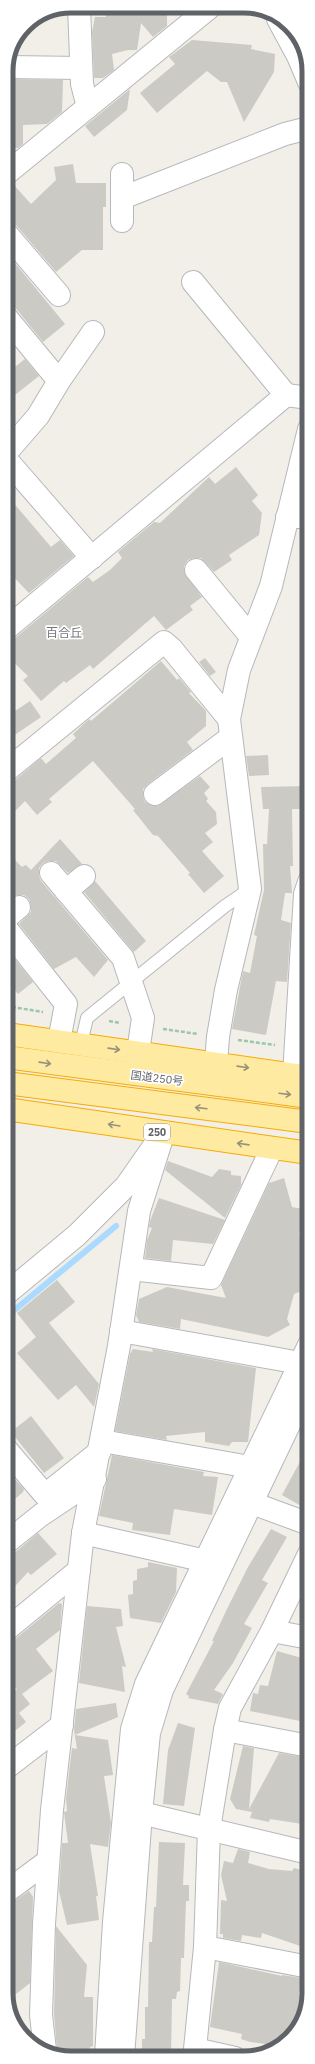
<svg xmlns="http://www.w3.org/2000/svg" width="315" height="2064" viewBox="0 0 315 2064" font-family="'IBM Plex Sans','Noto Sans JP',sans-serif">
<rect width="100%" height="100%" fill="#f1efe8"/>
<g fill="none" stroke-linecap="round" stroke-linejoin="round">
<path stroke="#aadaff" stroke-width="6" d="M6,1317L116,1226"/>
</g>
<g fill="#cccac5">
<path d="M105,6L167,7V26L153,37L141,23L137,50H128L112,54L114,70L103,78H94L92,32L95,17H106Z"/>
<path d="M192,40L252,45L251,49L275,54L274,72L244,122L227,82H221L207,71L157,113L140,93L175,64L169,57Z"/>
<path d="M6,79L63,80L62,112L47,124L23,125V144L18,148L6,149Z"/>
<path d="M130,89L127,110L94,137L85,126Z"/>
<path d="M73,164L76,183H106V207H103V250H82L56,272L16,225L6,221V186L13,184L31,204L56,180L54,167Z"/>
<path d="M6,252L65,324L43,342L6,296Z"/>
<path d="M25,359L39,376L6,402V374Z"/>
<path d="M236,467L258,495L252,501L262,513L259,535L229,555L232,560L214,572L201,558H194L188,560L184,566V572L202,597L190,606L193,610L166,630L154,616L93,669L90,665L66,683L64,681L41,701L23,680L28,676L6,655V641L14,639L88,577L93,582L110,570L122,558L118,552L154,522L160,523L209,477L215,484Z"/>
<path d="M6,494L51,547L60,540L74,556L29,593L6,569Z"/>
<path d="M205,658L216,672L210,676L199,662Z"/>
<path d="M161,661L177,680L179,678L191,692L189,693L206,711V726L187,742L193,750L148,784L143,789V796L145,802L150,805L157,806L200,776L210,787L204,793L208,799L206,801L216,812L217,824L205,833L213,842L202,851L224,876L204,893L188,874L190,873L158,836L153,835L133,810L135,809L93,761L49,799L52,802L37,815L25,801L15,811L6,800V783L14,781L41,758L46,764L76,738L73,734L87,721L90,719L91,721Z"/>
<path d="M30,701L41,717L6,741V713H12Z"/>
<path d="M268,755L269,775L249,776L246,756Z"/>
<path d="M309,786V809H292L293,866H290L292,893H285L281,920L291,923L287,982L276,981L266,1035L232,1029L243,971L250,973L257,936L254,935L264,890L263,844H267L269,809H263L261,787Z"/>
<path d="M60,839L82,864L68,873L56,861H48L43,863L39,868V876L41,881L108,960L94,977L76,957L54,969L19,924L31,912V905L29,899L24,895H17L6,902V868L15,860L22,867L26,865L31,870Z"/>
<path d="M95,881L146,941L134,952L84,892Z"/>
<path d="M6,948L33,982L18,994L6,979Z"/>
<path d="M168,1161L212,1177L219,1169L231,1171V1175L241,1176V1185L225,1218L165,1170Z"/>
<path d="M284,1178L292,1207L303,1209L299,1236L309,1231V1288L294,1294L287,1319L290,1325L268,1337L181,1319L180,1329L139,1322L136,1315L139,1299L167,1287L226,1298L221,1285L269,1183Z"/>
<path d="M159,1198L225,1220L213,1244L173,1240L171,1261L145,1258L147,1240L152,1228L149,1227L150,1221Z"/>
<path d="M57,1280L75,1302L49,1323L99,1384L94,1407L76,1385L58,1400L17,1353L36,1337L17,1313Z"/>
<path d="M133,1349L153,1352L152,1349L256,1368L248,1442H232L229,1446L205,1442V1432L166,1436L167,1440L115,1431L130,1354Z"/>
<path d="M31,1416L64,1458L44,1473L11,1432Z"/>
<path d="M309,1445V1496L303,1507L282,1495Z"/>
<path d="M112,1455L204,1472L203,1476L218,1477L212,1515L174,1509L170,1535L132,1530L133,1523L99,1516Z"/>
<path d="M6,1470L24,1489L23,1492L6,1507Z"/>
<path d="M271,1529L287,1537L262,1580L268,1583L244,1624L252,1628L233,1663L214,1690L223,1694L218,1704L188,1698L189,1696L186,1694L214,1641H212L227,1609L248,1567Z"/>
<path d="M38,1533L57,1554L31,1575L28,1572L6,1596V1560Z"/>
<path d="M148,1562L177,1568L176,1592L161,1623L130,1618L128,1595L133,1594V1581L137,1580V1569L148,1567Z"/>
<path d="M59,1603L62,1604L60,1630L36,1649L53,1671L22,1694L30,1704L19,1713L26,1722L6,1738V1697L17,1689L6,1678V1642L14,1640Z"/>
<path d="M87,1606L121,1609L123,1626L116,1627L126,1667L122,1666L125,1692L79,1683Z"/>
<path d="M277,1651L309,1660V1688L300,1721L250,1711L253,1693L258,1694L260,1685L268,1686Z"/>
<path d="M116,1703L118,1717L75,1735L108,1740L113,1775L104,1776L111,1823L108,1847L90,1844L98,1896H96L99,1920L67,1925L59,1891L62,1843H68L64,1812L67,1811L66,1799L72,1748L77,1749L74,1730L76,1709Z"/>
<path d="M178,1723L195,1728L184,1806L163,1804L168,1750Z"/>
<path d="M243,1746L254,1748L249,1809L279,1753L309,1758V1778L304,1797L309,1799V1825L270,1819L269,1822L250,1818L252,1812L236,1809L230,1799Z"/>
<path d="M159,1842L185,1843L183,1885H189V1901H186L184,1958H181L180,1991L177,1992L176,1999H172L171,2057H142V2039H145V2007H148L149,1942H152L154,1907H156Z"/>
<path d="M238,1849L250,1852L248,1863L269,1869L292,1871L294,1868L309,1872V1949L262,1933L261,1938L242,1935L241,1941L223,1938V1934H220L221,1900L227,1901L221,1875L224,1861L233,1863Z"/>
<path d="M29,1891L33,1897L30,1983L7,2001L6,1904L13,1902Z"/>
<path d="M56,1926L87,1965L84,1997H93V2046L90,2047L89,2056H56L57,2049L54,2014Z"/>
<path d="M219,1962L282,1976V1975L302,1978L299,1996H301L292,2036L286,2039H279L275,2045L250,2042L241,2039L242,2034L210,2027Z"/>
</g>
<g fill="none" stroke-linecap="round" stroke-linejoin="round">
<g stroke="#b5b8bc" stroke-width="14">
<path id="service" d="M81,1044L87,1018L225,906L250,889"/>
</g>
<g stroke="#b5b8bc" stroke-width="24">
<g id="minor">
<path d="M79,6L82,84L88,107"/>
<path d="M278,19L298,56L309,82"/>
<path d="M8,67L81,68"/>
<path d="M6,174L209,8"/>
<path d="M122,198L285,134L309,128"/>
<path d="M122,221V174"/>
<path d="M6,233L59,295"/>
<path d="M193,282L286,395"/>
<path d="M6,317L59,381"/>
<path d="M6,453L38,416L59,381L93,332"/>
<path d="M6,459L92,558"/>
<path d="M287,517H309"/>
<path d="M196,570L251,637"/>
<path d="M6,629L286,395L309,398"/>
<path d="M6,771L164,642L171,648L229,719"/>
<path d="M155,794L231,737"/>
<path d="M51,873L123,958L143,1018L138,1052"/>
<path d="M66,891L84,876"/>
<path d="M6,918L19,907"/>
<path d="M6,928L66,1004L59,1041"/>
<path d="M216,1063L218,1037L226,990L250,889L229,719L239,670L271,586L309,429"/>
<path d="M294,1075L305,894L309,882"/>
<path d="M131,1269L211,1278L272,1148"/>
<path d="M121,1331L300,1363"/>
<path d="M102,1441L250,1467"/>
<path d="M6,1449L45,1495L100,1451"/>
<path d="M252,1503L309,1524"/>
<path d="M83,1533L219,1564"/>
<path d="M6,1543L41,1515L95,1479"/>
<path d="M309,1554L272,1631L309,1638"/>
<path d="M6,1630L79,1570"/>
<path d="M272,1631L230,1708L225,1730L309,1746"/>
<path d="M225,1730L209,1829L205,1947L309,1967"/>
<path d="M6,1768L62,1725"/>
<path d="M141,1813L309,1853"/>
<path d="M6,1892L48,1861"/>
<path d="M205,1947L195,2049L235,2058"/>
<path d="M45,2050L41,2015L44,1924L52,1810L83,1533L119,1346L139,1211L162,1138"/>
<path d="M106,2056L114,1922L132,1729L146,1684L309,1345"/>
<path d="M123,2057L141,1813L149,1733L162,1690L309,1383"/>
</g>
</g>
<g stroke="#b5b8bc" stroke-width="24">
<path id="tertiary" d="M6,1294L77,1235L126,1186L163,1133"/>
</g>
<g stroke="#f9ab00" stroke-width="24">
<g id="trunk">
<path d="M6,1034L309,1077"/>
<path d="M6,1057L309,1097"/>
<path d="M6,1083L309,1122"/>
<path d="M6,1109L309,1153"/>
</g>
</g>
<g stroke="#9cc7a9" stroke-width="2.5" stroke-dasharray="4 2" stroke-linecap="butt">
<path d="M6,1006L43,1012"/>
<path d="M109,1021L120,1023"/>
<path d="M163,1029L198,1034"/>
<path d="M238,1040L275,1045"/>
</g>
<use href="#service" stroke="#fff" stroke-width="12"/>
<use href="#minor" stroke="#fff" stroke-width="22"/>
<use href="#tertiary" stroke="#fff" stroke-width="22"/>
<use href="#trunk" stroke="#feeaa1" stroke-width="22"/>
</g>
<defs><path id="oneway-shaft" d="M-6 0H5M1.5-3L5.5 0L1.5 3" fill="none" stroke-width="1.6" stroke-linecap="round" stroke-linejoin="round"/></defs>
<g stroke="#97927c">
<use href="#oneway-shaft" transform="translate(114 1049) rotate(8)"/>
<use href="#oneway-shaft" transform="translate(45 1063) rotate(8)"/>
<use href="#oneway-shaft" transform="translate(243 1067) rotate(8)"/>
<use href="#oneway-shaft" transform="translate(285 1094) rotate(7)"/>
<use href="#oneway-shaft" transform="translate(201 1108) rotate(-173)"/>
<use href="#oneway-shaft" transform="translate(114 1125) rotate(-171)"/>
<use href="#oneway-shaft" transform="translate(243 1144) rotate(-172)"/>
</g>
<g text-anchor="middle" dominant-baseline="central" stroke-width="3.5" stroke-linejoin="round" paint-order="stroke">
<rect fill="#fff" stroke="#8f9295" stroke-width="1" x="144" y="1124" width="26" height="16" rx="3"/>
<g font-size="10" font-weight="bold" fill="#5f6368">
<text x="157" y="1132">250</text>
</g>
<g font-size="11" fill="#5f6368" stroke="#fff">
<text transform="translate(157 1078) rotate(7)">国道250号</text>
</g>
<g font-size="12" fill="#70757a" stroke="#fff">
<text x="64" y="632">百合丘</text>
</g>
</g>
<path d="M0 0H315V2064H0ZM71 13H244A58 58 0 0 1 302 71V1993A58 58 0 0 1 244 2051H71A58 58 0 0 1 13 1993V71A58 58 0 0 1 71 13Z" fill="#fff" fill-rule="evenodd"/>
<path fill="none" stroke="#5f6368" stroke-width="5" d="M71 13H244A58 58 0 0 1 302 71V1993A58 58 0 0 1 244 2051H71A58 58 0 0 1 13 1993V71A58 58 0 0 1 71 13Z"/>
</svg>
